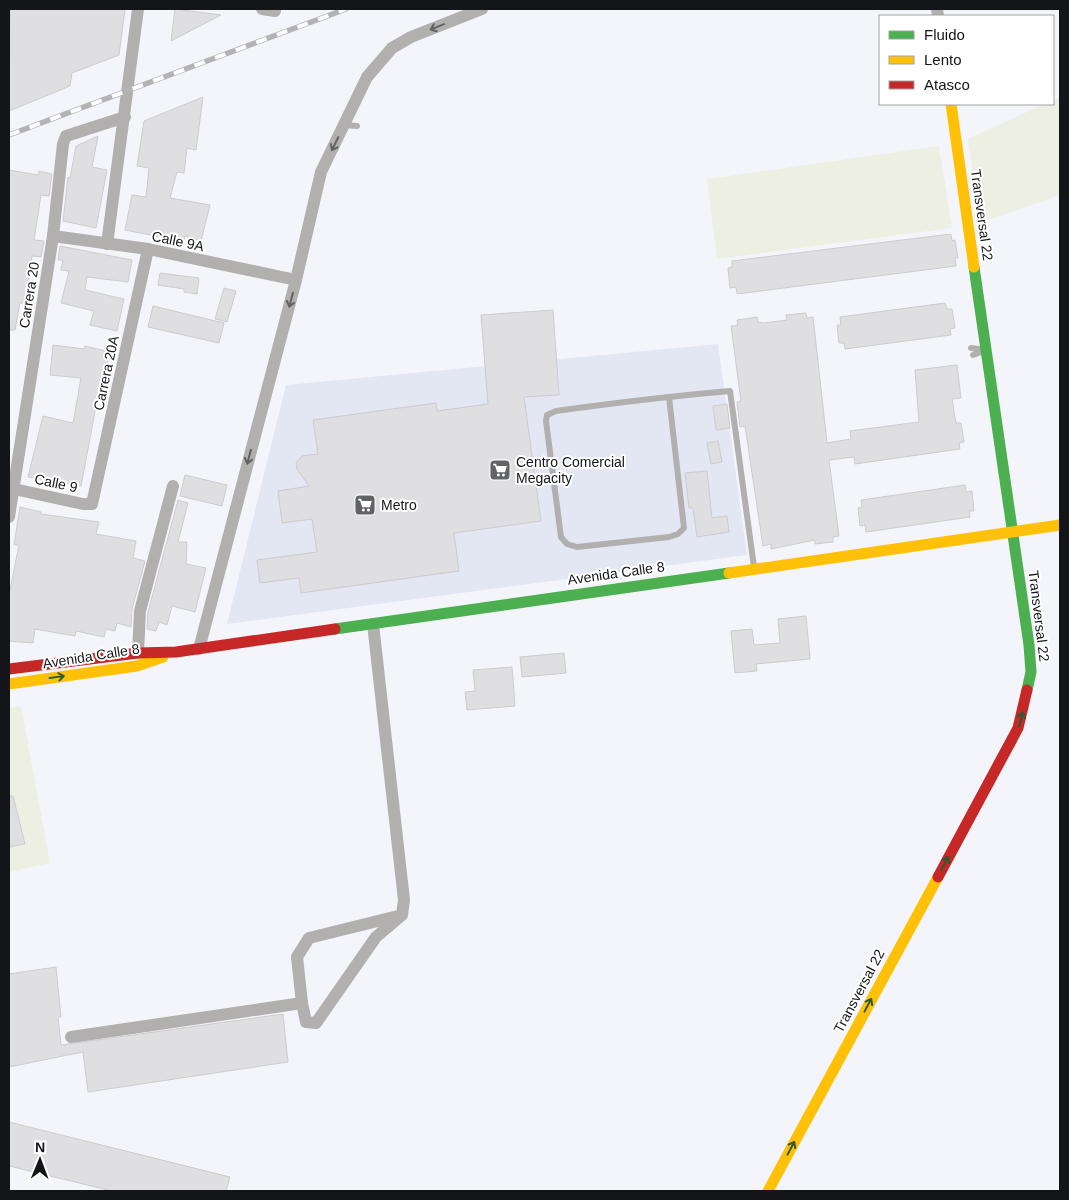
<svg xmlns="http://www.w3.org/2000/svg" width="1069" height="1200" viewBox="0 0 1069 1200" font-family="Helvetica,sans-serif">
<rect width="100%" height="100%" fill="#f4f5fb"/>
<path fill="#e3e7f3" d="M718,344L747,555L227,624L286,385Z"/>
<g fill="#edefe3">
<path d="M1060,96V195L980,223L968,139L1044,104H1053V100Z"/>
<path d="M939,146L952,228L717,259L707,179Z"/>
<path d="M21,706L50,863L9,872V708Z"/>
</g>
<g fill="#dfdee1" stroke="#cdcbcf">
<path d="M10,9H125L119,55L72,73L70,86L9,111Z"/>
<path d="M175,9L221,15L171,41Z"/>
<path d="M203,97L196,150L187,148L184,173L177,172L170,198L210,205L201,241L185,236L184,240L171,239L125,230L132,195L146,197L149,168L137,166L144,121Z"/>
<path d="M98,136L92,167L107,170L96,228L63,221L68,177L70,178L76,146Z"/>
<path d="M9,170L38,175L39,171L52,174L49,196L41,195L34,240L44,241L41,257L32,256L25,303H20L15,330H9Z"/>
<path d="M951,234L952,241L955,240L958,258H955L956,266L737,294L736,287L730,288L728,268L732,267V261Z"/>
<path d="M60,246L132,260L128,282L87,277L85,290L124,299L117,331L90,325L94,311L61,303L69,271L61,270L63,260H58Z"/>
<path d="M160,273L199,278L197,294L184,292V289L158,285Z"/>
<path d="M224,288L236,291L227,322L215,319Z"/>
<path d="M945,303L947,309H952L955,328L950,329L951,335L845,349L844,343H839L837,325H841L840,317Z"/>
<path d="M153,306L224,323L219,343L148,327Z"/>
<path d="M553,310L559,395L524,397L541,521L454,533L459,571L301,593L299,578L260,583L257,560L317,552L312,519L282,523L278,491L309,486L297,469L296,463L302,456L318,454L313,420L436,403L437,411L488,404L481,315Z"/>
<path d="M806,313L807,318L813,317L827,443L851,439L850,431L919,422L915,370L957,365L961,398L952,399L956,423H961L964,442L959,443L960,449L855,464L854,457L829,460L839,536L833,537V542L815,544V540L771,549V544L763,546L745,426L740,427L737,402L741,401L731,326L738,325L737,320L757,317L758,322L764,323L787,320L786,315Z"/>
<path d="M53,345L84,349L85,346L110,352L97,401L81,486L28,477L43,416L73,423L81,378L50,375Z"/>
<path d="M727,404L730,428L716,430L713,406Z"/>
<path d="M718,441L722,462L711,464L707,443Z"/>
<path d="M707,471L712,518L727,516L729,532L697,537L693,508H689L685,473Z"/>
<path d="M185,475L227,485L222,506L180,496Z"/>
<path d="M965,485L966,492L972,491L974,511H969L970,517L866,532L865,525L860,526L858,508L862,507L861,500Z"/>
<path d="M178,500L188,503L178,542H187L186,564L206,568L195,612L172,606L167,625L159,622L156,631L147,629L148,612Z"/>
<path d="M20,507L41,512V514L99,522L96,534L136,541L133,558L145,561L132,609L131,627L117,623L115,631L106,629L104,637L76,631L75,636L35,629L33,643L9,641V595L19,545H14Z"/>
<path d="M806,616L810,659L756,664L757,671L735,673L731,631L752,629L754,645L780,643L778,619Z"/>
<path d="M564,653L566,673L522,677L520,657Z"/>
<path d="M512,667L515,706L467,710L465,692L475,691L473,670Z"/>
<path d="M9,796H13L25,844L9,847Z"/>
<path d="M56,967L61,1017H58L61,1045L283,1014L288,1062L88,1092L83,1052L9,1067V974Z"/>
<path d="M9,1122L230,1177L226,1191H112L9,1166Z"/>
</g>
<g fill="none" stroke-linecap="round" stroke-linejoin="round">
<g stroke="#b1b0af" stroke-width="6">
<path d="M345,125L357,126"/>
<path d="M971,348L986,350L973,355"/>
<path d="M669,397L684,528L678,534L669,537L577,547L567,544L561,537L546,421L547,415L556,411C614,403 672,396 730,391L754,567"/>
</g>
<g stroke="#b1b0af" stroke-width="12">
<path d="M262,9L275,11"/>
<path d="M937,9L938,16"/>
<path d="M53,236L148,249L296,280"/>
<path d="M107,244L138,9"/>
<path d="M14,489L83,504H92L148,249"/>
<path d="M9,517L53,236L63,144L66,136L125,117"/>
<path d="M373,624L404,900L402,915L376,937L316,1023L306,1022L302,1003L297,957L309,938L402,915"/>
<path d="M199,649L296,280L321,172L367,77L392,48L411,37L482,9"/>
<path d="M138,653L140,611L173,486"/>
<path d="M71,1037L302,1003"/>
</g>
<g stroke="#4caf50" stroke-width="11">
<path d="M974,267L1029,645L1031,672L1027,690"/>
<path d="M335,629L729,573"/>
</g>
<g stroke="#ffc107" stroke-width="11">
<path d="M951,104L974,267"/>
<path d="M729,573L1060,525"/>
<path d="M9,684L137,666L163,657"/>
<path d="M768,1191L938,877"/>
</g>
<g stroke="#c62828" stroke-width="11">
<path d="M9,669L138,653L176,652L335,629"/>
<path d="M938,877L1018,728L1027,690"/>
</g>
<g stroke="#b3b2b4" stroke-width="5.5">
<path id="rail" d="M9,135L346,9"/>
</g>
<use href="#rail" stroke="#fff" stroke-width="4" stroke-dasharray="11" stroke-linecap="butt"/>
</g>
<defs><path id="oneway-shaft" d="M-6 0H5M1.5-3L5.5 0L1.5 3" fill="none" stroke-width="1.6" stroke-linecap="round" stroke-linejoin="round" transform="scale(1.25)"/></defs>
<g stroke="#626264">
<use href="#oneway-shaft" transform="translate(437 27) rotate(158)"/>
<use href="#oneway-shaft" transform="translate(335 144) rotate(116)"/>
<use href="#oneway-shaft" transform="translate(291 300) rotate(105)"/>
<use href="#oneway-shaft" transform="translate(249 457) rotate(105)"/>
</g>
<g stroke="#2d5a31">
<use href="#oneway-shaft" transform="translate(57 677) rotate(-8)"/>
<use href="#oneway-shaft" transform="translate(1021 719) rotate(-75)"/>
<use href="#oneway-shaft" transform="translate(945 863) rotate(-62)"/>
<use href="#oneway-shaft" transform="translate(868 1005) rotate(-62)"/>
<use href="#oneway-shaft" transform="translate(791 1148) rotate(-62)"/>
</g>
<defs>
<g id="supermarket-square" transform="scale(1.125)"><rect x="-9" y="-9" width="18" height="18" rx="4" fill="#626367" stroke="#fff"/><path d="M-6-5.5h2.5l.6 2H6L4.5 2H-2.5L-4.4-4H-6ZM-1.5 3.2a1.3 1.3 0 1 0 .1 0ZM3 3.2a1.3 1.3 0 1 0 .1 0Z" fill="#fff"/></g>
</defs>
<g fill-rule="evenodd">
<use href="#supermarket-square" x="500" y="470"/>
<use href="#supermarket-square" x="365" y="505"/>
</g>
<g text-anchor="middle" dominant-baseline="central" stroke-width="4" stroke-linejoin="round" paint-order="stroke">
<g font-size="14" fill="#141518" stroke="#fff">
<text transform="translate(982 215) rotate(82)">Transversal 22</text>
<text transform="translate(178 241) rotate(12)">Calle 9A</text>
<text transform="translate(29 295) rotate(-81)">Carrera 20</text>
<text transform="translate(106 373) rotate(-78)">Carrera 20A</text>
<text transform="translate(56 483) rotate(12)">Calle 9</text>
<text transform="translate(616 573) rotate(-8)">Avenida Calle 8</text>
<text transform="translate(1039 616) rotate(83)">Transversal 22</text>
<text transform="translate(91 656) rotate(-9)">Avenida Calle 8</text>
<text transform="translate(859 991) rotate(-62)">Transversal 22</text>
</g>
<g font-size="14" fill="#141518" stroke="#fff" text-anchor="start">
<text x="516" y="462">Centro Comercial<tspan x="516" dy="16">Megacity</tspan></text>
<text x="381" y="505">Metro</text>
</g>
</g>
<rect width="1069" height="1200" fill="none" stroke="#141518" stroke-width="20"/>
<rect x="879" y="15" width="175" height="90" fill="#ffffff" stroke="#a1a1a3"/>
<rect x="889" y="31" width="25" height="8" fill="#4caf50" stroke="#a1a1a3"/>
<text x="924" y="40" font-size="15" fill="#141518">Fluido</text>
<rect x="889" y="56" width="25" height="8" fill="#ffc107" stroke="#a1a1a3"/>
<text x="924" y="65" font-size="15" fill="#141518">Lento</text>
<rect x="889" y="81" width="25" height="8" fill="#c62828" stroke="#a1a1a3"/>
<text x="924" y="90" font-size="15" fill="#141518">Atasco</text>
<g transform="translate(40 1160) rotate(1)" stroke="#ffffff" stroke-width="4" paint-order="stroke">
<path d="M0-4L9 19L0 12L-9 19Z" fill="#141518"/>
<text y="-8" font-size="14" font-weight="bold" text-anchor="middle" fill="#141518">N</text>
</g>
</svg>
